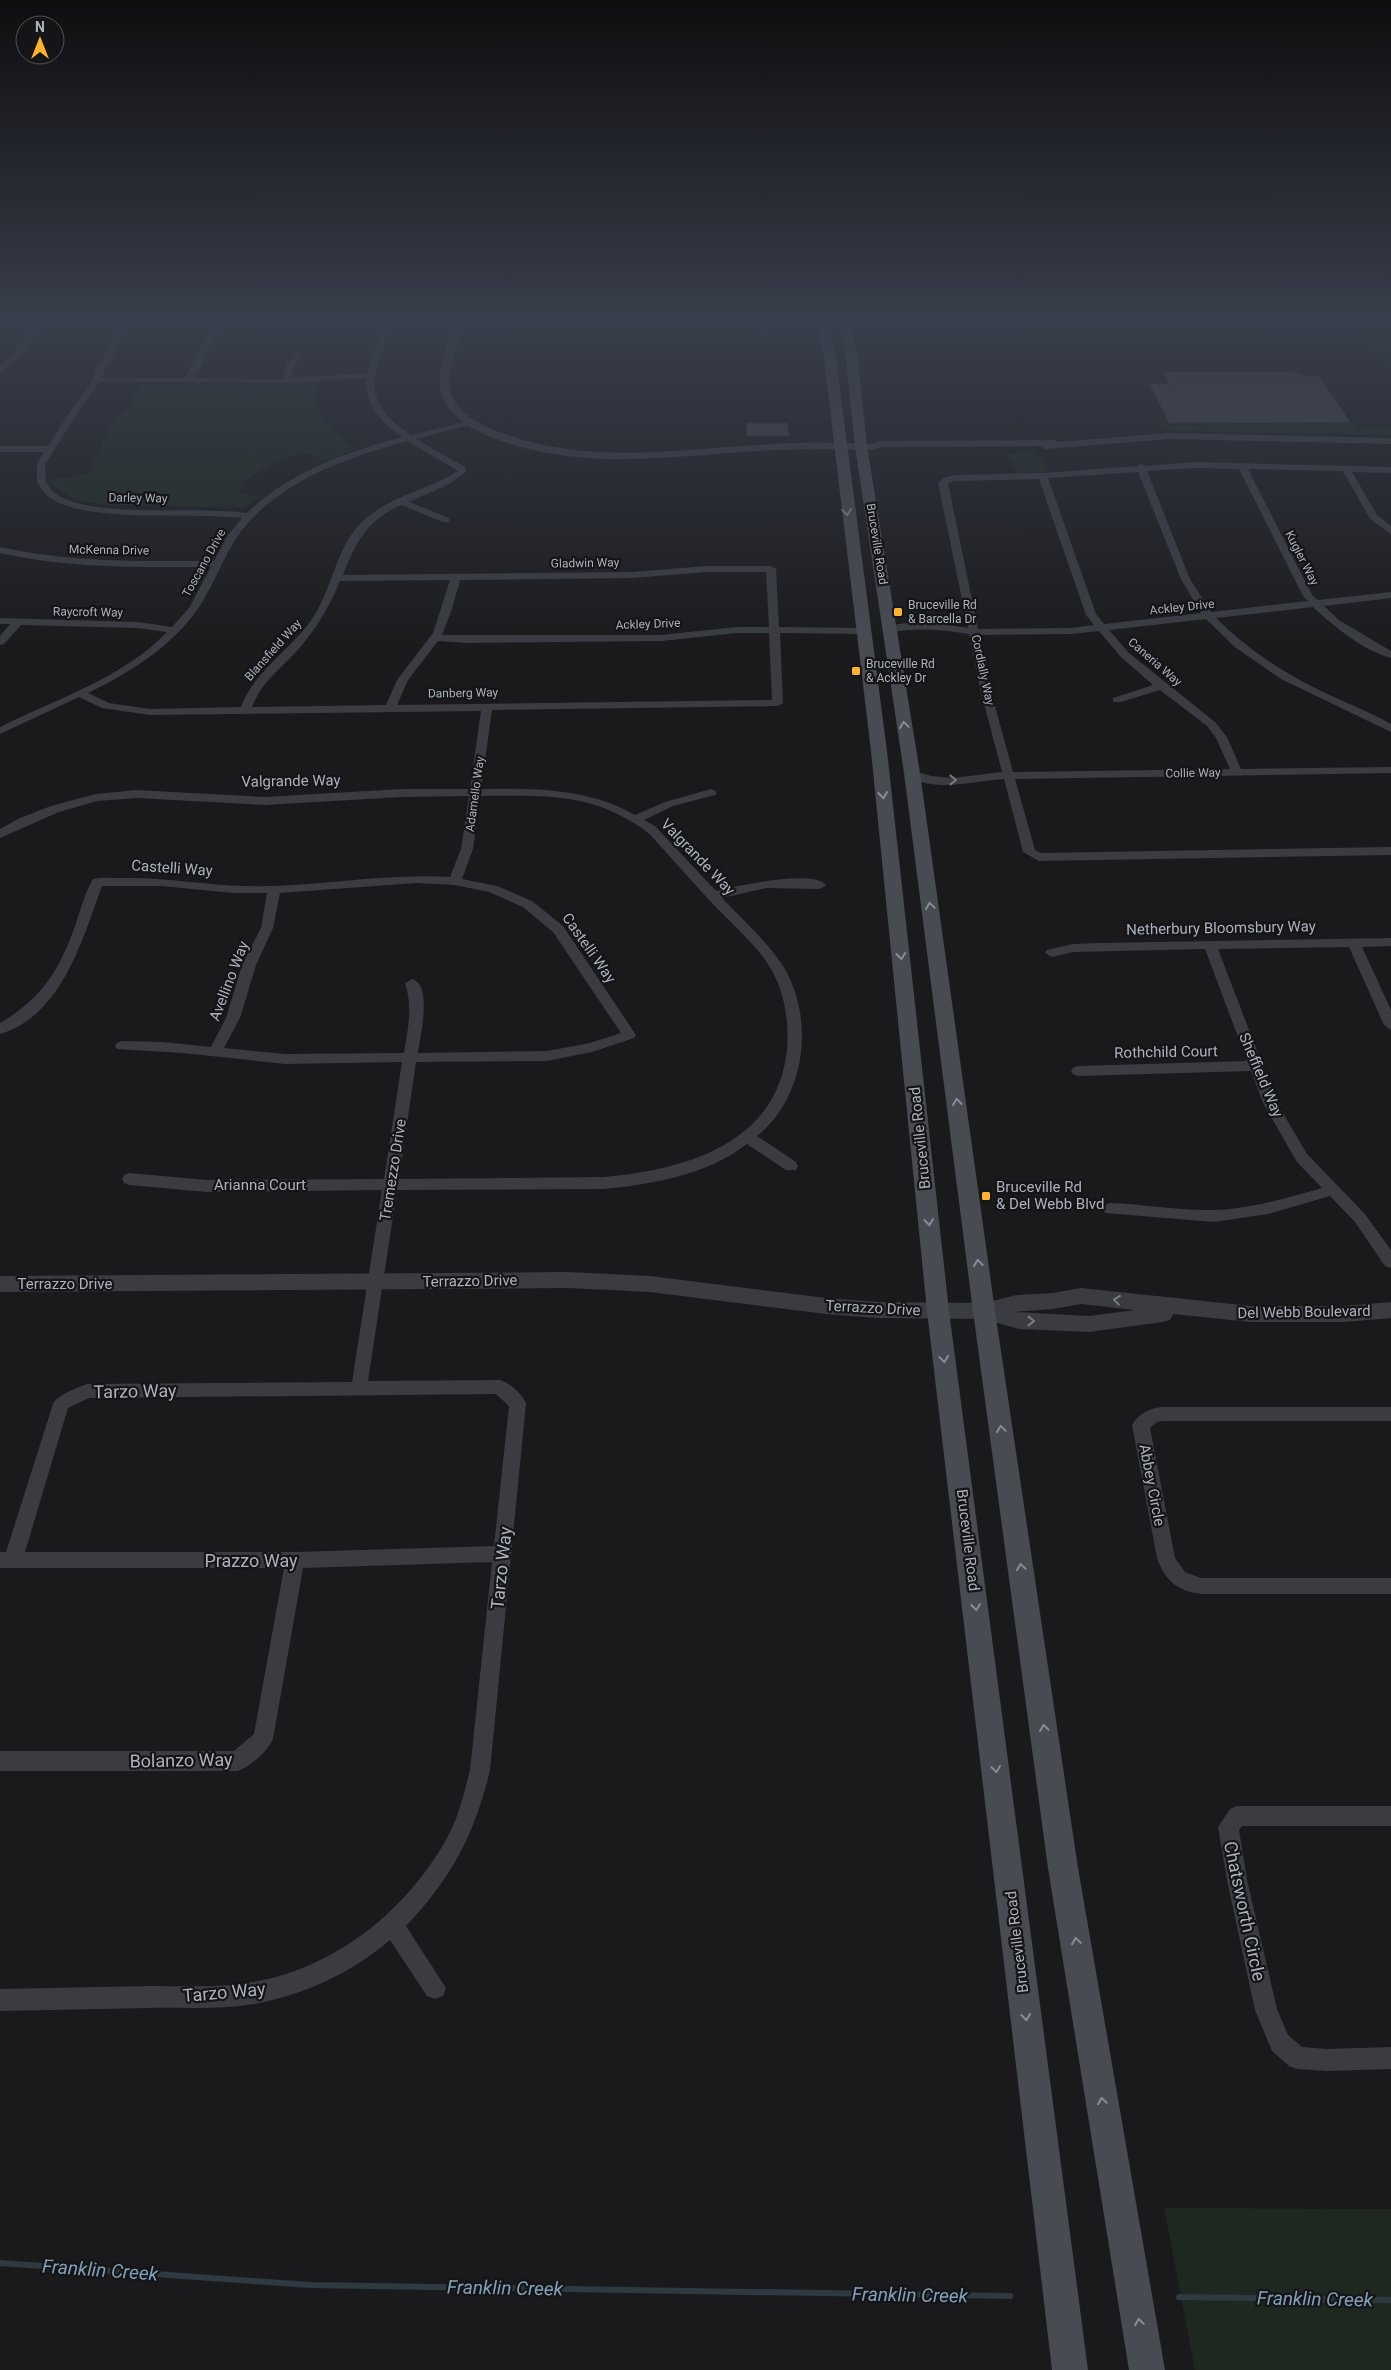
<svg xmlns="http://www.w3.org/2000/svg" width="1391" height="2370" viewBox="0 0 1391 2370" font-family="Roboto,sans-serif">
<rect width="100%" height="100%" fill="#1a1a1c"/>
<g fill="#1f2820">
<path d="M1113,322H1173L1176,326L1118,328L1113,326Z"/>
<path d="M1351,322H1391V374Z"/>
<path d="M318,382C307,413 334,430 355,449L326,461C319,458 310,453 303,454C281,456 258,472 239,484L244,486L238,492L258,497L244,508L107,505L79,500L68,495L48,481L90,473L93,463L115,418L127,410L140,384L283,385Z"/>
<path d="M1161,420L1167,425L1355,423L1359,428H1391V435L1164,431L1155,423Z"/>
<path d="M1035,452L1049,471L1017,473L1006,454Z"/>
<path d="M1164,2208L1391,2209V2370H1195Z"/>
</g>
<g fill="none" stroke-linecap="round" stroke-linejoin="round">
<g stroke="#2e3a42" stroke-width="6">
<path d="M0,2263L310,2285L1010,2296"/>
<path d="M1179,2297L1391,2300"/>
</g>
</g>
<g fill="#444549" stroke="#343439">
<path d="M1163,372H1290L1304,376H1319L1350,422L1169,423L1150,384H1170Z"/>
<path d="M747,423H787L789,436H747Z"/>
</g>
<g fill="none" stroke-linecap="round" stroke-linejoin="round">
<g fill="#3a3c42" fill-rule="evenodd">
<path d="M36,322H44L21,355L0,372V366L15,351Z"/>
<path d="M124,322H132L101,378H185L215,322H223L194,378L282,379L287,363L298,354L302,356L295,364L290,378L367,373L384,322H392C375,374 357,399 411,435L473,420V424L416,439L465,467L466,472L449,484L409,502L449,518V522H443L401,505C367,520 356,542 343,575L632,572L707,566H771L776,569L779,627L863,628L868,631L863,634L780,633L783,703L778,706L492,710L481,789C534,788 588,788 635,815L665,802L711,789L715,791L717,793L715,795L673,806L644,820L655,826L716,891C735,886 813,869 826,885L820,889L766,888L722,898C743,920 769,943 785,969C815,1022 805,1098 757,1136L796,1162L798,1166L796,1170H786L747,1144C707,1175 653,1184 604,1189L397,1190L368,1381L500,1380C510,1383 522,1394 526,1403L490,1770C475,1834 451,1879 406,1926L446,1988L443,1996L435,1999L427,1996L390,1940C351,1973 304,1995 254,2004C219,2010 183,2007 148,2008C99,2009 49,2010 0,2011V1989C50,1988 101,1987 151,1986C185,1986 220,1988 253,1982C336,1968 407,1910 447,1838C459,1817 464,1793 470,1770L492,1562L303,1568L273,1739C267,1752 251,1766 238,1771H0V1751H234L254,1734L284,1568H0V1552H6L53,1404C58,1394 77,1388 87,1384L352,1382L382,1190L207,1192L129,1185L124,1183L122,1179L124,1175L129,1173L207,1180L384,1179L402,1062L285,1064L183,1053L117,1049L115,1046L117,1043L122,1041L163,1042L211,1047L226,1018L242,965L261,928L267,893H233L162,886H102C83,938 62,1016 0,1034V1023C43,998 60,969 76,923C81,909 85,892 93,879C102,877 113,878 123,878C164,877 204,885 245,886C314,888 379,873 450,877L461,849L469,796L402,797L265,805L136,798L97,801L59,812L0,838V829L20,818L51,806L96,794L136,790L265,797L402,789H470L481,711L150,715L102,708L79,697L0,734V727C56,699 123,678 167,632L138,628L21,625L4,644L0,645V636L10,624H0V618L138,622L172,627L189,608L211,567C140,567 70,569 0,553V547C71,563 142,561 214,561L228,535L242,518C196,512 84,524 49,497C44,493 40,487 37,482V464L44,452H0V446H48L70,411L90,385L96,369ZM366,378C365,404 381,423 402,437C347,452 289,472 247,513C200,506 91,519 56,494C52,491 49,486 46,482L45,464L78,412L99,382L285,383ZM408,441L458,471C426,491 385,497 359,525C336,550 332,588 314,616C293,649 254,670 241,707L150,709L109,703L88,693C133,671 178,643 204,599C219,574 228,545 248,523C288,478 351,456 408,441ZM707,572H766L769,627H737L661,635H442L452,609L460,580L632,578ZM450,580L433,633L397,680L386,705L252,707C261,683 278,671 295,653C315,631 329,608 340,581ZM737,633H769L772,700L397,705L408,680L438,641L467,643L661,641ZM480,796C523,796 571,793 611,811C622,816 637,824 647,832C653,837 659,845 665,851C679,867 694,883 708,899C726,918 759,947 771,969C785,993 789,1022 787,1049C778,1144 685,1170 604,1177L399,1179L416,1062L547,1061L592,1052L634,1038L636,1035L563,926L532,901L497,886L462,879L473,849ZM416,883L455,885L489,892L523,907L553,932L621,1033L590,1043L547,1051L418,1053C420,1037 433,984 412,979L405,983C413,1007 408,1028 404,1053L285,1054L224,1048L240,1018L256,965L273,928L280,893ZM496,1394L509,1406L494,1546L295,1552H25L68,1408L89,1398Z"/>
<path d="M1194,462L1391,467V473L1352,472L1377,515L1391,526V534L1370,519L1343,471L1248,469L1312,595L1318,600L1391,592V598L1324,606L1339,620L1391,651V658C1364,651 1333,626 1313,607L1216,618C1244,646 1277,669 1313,687C1336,699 1361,708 1384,720L1391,724V732L1281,679L1236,648L1206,619L1109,630L1129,653L1215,722L1227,737L1241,769L1391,767V773L1015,779L1035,850L1041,853L1391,847V855L1039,861L1023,852L1004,779C978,780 927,795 906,773L912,770L931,776L953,778L1002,772L980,688L969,634C943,630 916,627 890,633L885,630C899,617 949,625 968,628L938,483C943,477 948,477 955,475L1043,473L1137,466L1141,464L1145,466ZM1194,468L1239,469L1303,596L1308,601L1211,612L1190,579L1147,471ZM1138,472L1181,579L1201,613L1104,624L1096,614L1048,478ZM1039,479L1086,615L1094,625L1071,628L978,629L948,483L955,481ZM1099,631L1121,657L1153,685L1113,698V702H1121L1160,690L1207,726L1216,738L1230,769L1013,772L990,688L979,635L1071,634Z"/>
<path d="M1391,938V946L1362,947L1391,1010V1030L1384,1025L1349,947L1218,949L1277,1103L1307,1154L1365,1214L1391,1250V1268L1385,1266L1355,1222L1330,1196L1268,1214L1214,1222L1105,1213L1102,1209L1105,1205L1110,1203C1144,1204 1179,1211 1213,1210C1250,1209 1286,1198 1322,1188L1297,1162L1263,1103L1251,1071L1078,1076L1073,1074L1071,1071L1073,1068L1078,1066L1247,1061L1205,949L1073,952L1052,957L1045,953L1047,950L1073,944L1100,943Z"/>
<path d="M1163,1407H1391V1421H1163L1157,1422L1150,1428L1175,1558L1185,1572L1201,1578H1391V1594H1201C1177,1591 1165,1580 1157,1558L1132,1425C1139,1413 1150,1408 1163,1407Z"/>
<path d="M1237,1806H1391V1826H1242L1239,1830L1247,1880L1277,2009L1288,2035L1302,2047L1327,2049L1391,2047V2069L1327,2071L1297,2069L1289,2066L1272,2051L1255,2010L1227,1880L1218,1827L1230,1809Z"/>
</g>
<g fill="#3a3c42" fill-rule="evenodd">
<path d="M454,322H464C459,343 445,371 451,393C457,413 481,425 499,432C588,466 681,449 773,444C805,442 838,442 871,444L881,441L1055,440L1059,442L1169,433L1391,438V444L1169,439L1045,449L1040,446L882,447L872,450C839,449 806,449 774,450C679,455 585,473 493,438C473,430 447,416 441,392C435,371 449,343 454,322Z"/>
<path d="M568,1272L650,1276L826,1298L878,1302L984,1303L1017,1295L1053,1293L1081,1288L1251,1306H1343L1391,1302V1318L1343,1322H1251L1173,1314L1170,1320L1163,1322L1089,1332L1019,1329L984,1319L878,1318L826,1314L650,1292L568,1288L0,1292V1276ZM1081,1304L1135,1310L1089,1316L1014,1312L1053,1309Z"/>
</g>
<g fill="#484b52" fill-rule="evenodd">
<path d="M817,322H828L836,359L887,751L949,1311L1088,2370H1052L927,1311L871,751L824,359Z"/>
<path d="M840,322H851L858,359L867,446L920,773L995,1311L1078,1868L1165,2370H1129L1048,1868L973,1311L904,773L855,446L846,359Z"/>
</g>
</g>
<defs><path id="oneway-chevron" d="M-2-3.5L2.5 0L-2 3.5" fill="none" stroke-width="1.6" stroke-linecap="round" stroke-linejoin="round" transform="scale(1.25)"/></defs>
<g stroke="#888d98">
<use href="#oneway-chevron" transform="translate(847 512) rotate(83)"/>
<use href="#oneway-chevron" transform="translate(904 725) rotate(-98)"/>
<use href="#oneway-chevron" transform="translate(883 795) rotate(84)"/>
<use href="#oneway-chevron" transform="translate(930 906) rotate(-98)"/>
<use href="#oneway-chevron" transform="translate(901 956) rotate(84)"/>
<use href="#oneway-chevron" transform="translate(957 1102) rotate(-97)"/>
<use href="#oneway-chevron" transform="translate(929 1222) rotate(84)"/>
<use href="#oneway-chevron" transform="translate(978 1263) rotate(-97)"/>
<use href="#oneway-chevron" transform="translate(944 1359) rotate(82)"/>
<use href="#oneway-chevron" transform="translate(1001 1429) rotate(-98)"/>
<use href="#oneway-chevron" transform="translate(1021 1567) rotate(-98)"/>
<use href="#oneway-chevron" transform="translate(976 1607) rotate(83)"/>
<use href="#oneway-chevron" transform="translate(1044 1728) rotate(-98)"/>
<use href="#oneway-chevron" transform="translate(996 1769) rotate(83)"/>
<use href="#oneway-chevron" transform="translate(1076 1941) rotate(-99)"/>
<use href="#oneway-chevron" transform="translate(1026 2017) rotate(83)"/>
<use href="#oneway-chevron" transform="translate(1102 2101) rotate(-99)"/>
<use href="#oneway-chevron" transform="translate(1139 2322) rotate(-99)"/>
</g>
<g stroke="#787c86">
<use href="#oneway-chevron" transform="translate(953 780)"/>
<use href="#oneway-chevron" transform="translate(1117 1300) rotate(-173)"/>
<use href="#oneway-chevron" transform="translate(1031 1321)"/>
</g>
<linearGradient id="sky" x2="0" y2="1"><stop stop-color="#0e0e0f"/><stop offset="0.49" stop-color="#383e4b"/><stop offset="1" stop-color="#383e4b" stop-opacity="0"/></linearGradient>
<rect width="1391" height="654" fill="url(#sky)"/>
<g fill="#feb230" stroke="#151517" stroke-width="2">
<rect x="893" y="607" width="10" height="10" rx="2.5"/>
<rect x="851" y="666" width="10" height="10" rx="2.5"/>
<rect x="981" y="1191" width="10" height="10" rx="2.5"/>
</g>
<g text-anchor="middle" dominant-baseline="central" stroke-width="4.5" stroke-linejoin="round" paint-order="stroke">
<g font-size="12" fill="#abb1bd" stroke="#151517">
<text transform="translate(138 498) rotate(1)">Darley Way</text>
<text transform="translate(877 544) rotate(81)">Bruceville Road</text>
<text transform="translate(109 550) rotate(1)">McKenna Drive</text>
<text transform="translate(1302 558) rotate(63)">Kugler Way</text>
<text transform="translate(204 563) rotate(-61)">Toscano Drive</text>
<text transform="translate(585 563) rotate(-1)">Gladwin Way</text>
<text transform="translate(1182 607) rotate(-6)">Ackley Drive</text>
<text transform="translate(88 612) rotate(1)">Raycroft Way</text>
<text transform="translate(648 624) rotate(-2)">Ackley Drive</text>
<text transform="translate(273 650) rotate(-48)">Blansfield Way</text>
<text transform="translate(1155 662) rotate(41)">Caneria Way</text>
<text transform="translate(983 670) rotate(78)">Cordially Way</text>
<text transform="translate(463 693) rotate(-1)">Danberg Way</text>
<text transform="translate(1193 773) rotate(-1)">Collie Way</text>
<text transform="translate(475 794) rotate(-82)">Adamello Way</text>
</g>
<g font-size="12" fill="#abb1bd" stroke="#151517" text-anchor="start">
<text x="908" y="605">Bruceville Rd<tspan x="908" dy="14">&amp; Barcella Dr</tspan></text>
<text x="866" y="664">Bruceville Rd<tspan x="866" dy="14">&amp; Ackley Dr</tspan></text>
</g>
<g font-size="15" fill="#abb1bd" stroke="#151517">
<text transform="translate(291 781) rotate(-1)">Valgrande Way</text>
<text transform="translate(698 857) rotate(46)">Valgrande Way</text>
<text transform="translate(172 868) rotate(4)">Castelli Way</text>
<text transform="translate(1221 928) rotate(-1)">Netherbury Bloomsbury Way</text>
<text transform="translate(589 948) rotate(55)">Castelli Way</text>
<text transform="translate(229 981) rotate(-69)">Avellino Way</text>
<text transform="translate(1166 1052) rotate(-1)">Rothchild Court</text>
<text transform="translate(1261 1075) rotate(67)">Sheffield Way</text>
<text transform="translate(920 1138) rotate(-96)">Bruceville Road</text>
<text transform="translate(393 1170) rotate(-81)">Tremezzo Drive</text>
<text x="260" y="1185">Arianna Court</text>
<text transform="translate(470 1281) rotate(-1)">Terrazzo Drive</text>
<text x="65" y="1284">Terrazzo Drive</text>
<text transform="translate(873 1308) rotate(3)">Terrazzo Drive</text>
<text transform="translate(1304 1312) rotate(-1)">Del Webb Boulevard</text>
<text transform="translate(1152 1485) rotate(79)">Abbey Circle</text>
<text transform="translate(968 1540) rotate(83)">Bruceville Road</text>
<text transform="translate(1017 1942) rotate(-97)">Bruceville Road</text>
</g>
<g font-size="15" fill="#abb1bd" stroke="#151517" text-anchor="start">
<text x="996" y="1187">Bruceville Rd<tspan x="996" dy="17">&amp; Del Webb Blvd</tspan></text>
</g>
<g font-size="18" fill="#abb1bd" stroke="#151517">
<text transform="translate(135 1391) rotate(-1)">Tarzo Way</text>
<text x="251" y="1560">Prazzo Way</text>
<text transform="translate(501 1568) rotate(-84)">Tarzo Way</text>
<text transform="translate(181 1760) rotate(-1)">Bolanzo Way</text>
<text transform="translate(1245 1911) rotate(78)">Chatsworth Circle</text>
<text transform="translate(224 1992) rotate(-5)">Tarzo Way</text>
</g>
<g font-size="19" font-style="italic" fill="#81a1b9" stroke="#151517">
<text transform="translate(100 2270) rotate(4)">Franklin Creek</text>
<text transform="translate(505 2288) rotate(1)">Franklin Creek</text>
<text transform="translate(910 2295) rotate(1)">Franklin Creek</text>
<text transform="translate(1315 2299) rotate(1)">Franklin Creek</text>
</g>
</g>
<g transform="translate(40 40)"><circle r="24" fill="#151517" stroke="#515359"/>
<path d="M0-4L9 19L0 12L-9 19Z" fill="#feb230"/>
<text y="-8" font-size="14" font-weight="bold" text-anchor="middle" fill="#abb1bd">N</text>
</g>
</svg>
